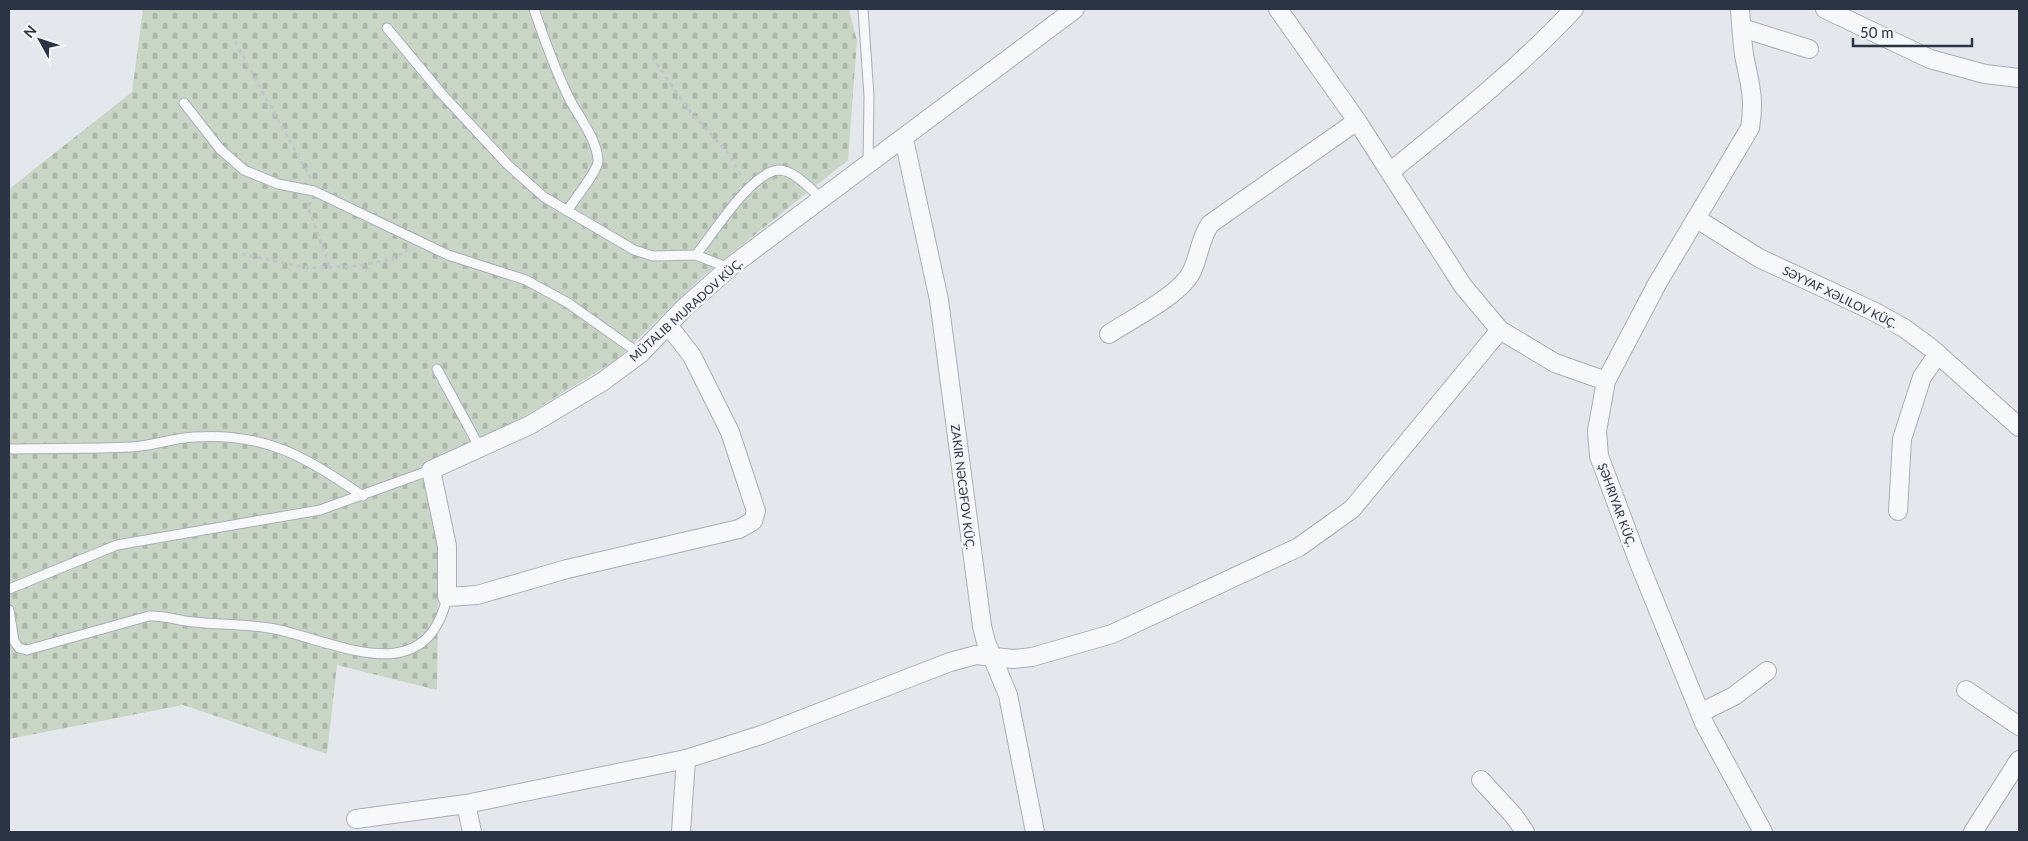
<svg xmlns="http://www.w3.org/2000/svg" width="2028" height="841" viewBox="0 0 2028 841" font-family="Lato,sans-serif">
<defs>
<pattern id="cemetery-stones" width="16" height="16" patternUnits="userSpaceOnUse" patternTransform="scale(1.25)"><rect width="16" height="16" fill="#c9d6c5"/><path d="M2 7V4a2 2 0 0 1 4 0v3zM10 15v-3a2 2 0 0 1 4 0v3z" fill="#adb8ab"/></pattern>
</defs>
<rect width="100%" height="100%" fill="#e4e7ec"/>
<path fill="url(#cemetery-stones)" d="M143,9H849L857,41L848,160L701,278L616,360L517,421L420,467L439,539L437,690L337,665L327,754L183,705L9,739V189L132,92Z"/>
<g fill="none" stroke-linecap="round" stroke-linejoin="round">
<g stroke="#a9aeb7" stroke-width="11">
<g id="service">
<path d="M534,9C544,39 555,69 569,98C578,116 597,139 598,160C599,170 573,201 567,211"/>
<path d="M863,9L869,96L868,163"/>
<path d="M387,28L442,94L507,164L544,197L634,250L653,256L696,255L729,268"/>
<path d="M184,103L220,149L244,170L278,184L314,191L448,255L526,280L568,303L640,354"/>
<path d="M696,255C713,234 752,171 779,170C794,170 810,189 821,198"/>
<path d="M437,369L480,448"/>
<path d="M9,449C49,448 90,449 131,447C152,446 173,438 194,437C266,432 305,457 363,496"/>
<path d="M9,589L117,545L320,510L431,470"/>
<path d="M9,610L14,641L19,648L27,650L149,616C165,615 179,621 194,622C221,625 249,624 275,629C337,642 426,692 447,597"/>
</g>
</g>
<g stroke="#a9aeb7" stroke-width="20">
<g id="minor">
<path d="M1278,9L1357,121L1463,286L1500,330L1555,363L1606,381"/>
<path d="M1740,9C1741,24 1742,40 1744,55C1750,85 1755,98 1750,128L1657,284L1606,381L1597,431L1599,456L1639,563L1705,725L1763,832"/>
<path d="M1825,9L1930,59L1985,74L2019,78"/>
<path d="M1742,28L1809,49"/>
<path d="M904,139L939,300L982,626L986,642L1008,695L1035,832"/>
<path d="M1390,172C1454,120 1518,69 1574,9"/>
<path d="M1697,219L1759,258L1873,311L1904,328L1931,348L2019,427"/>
<path d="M668,325L692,356L730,432L756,511L753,521L739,529L567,569L477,595L447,597V546L431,470L530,425L602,382L640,354L684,308L729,268L1075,9"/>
<path d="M1109,334C1131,319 1181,295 1192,271C1200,254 1199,241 1210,224L1357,121"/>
<path d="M1898,511L1902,439L1922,377L1938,354"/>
<path d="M1966,690L2019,726"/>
<path d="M1700,713L1734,696L1767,671"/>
<path d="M1481,780L1514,816L1525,832"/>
<path d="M466,804L472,832"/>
<path d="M356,819L466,804L686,759L761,735L950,662L976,655L1013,659L1032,657L1112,634L1299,547L1352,509L1500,330"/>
<path d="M681,832L686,759"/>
<path d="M1973,832L2019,760"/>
</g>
</g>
<g stroke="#c2c5cb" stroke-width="3" stroke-dasharray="4 4" stroke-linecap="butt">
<path d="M235,42L311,179"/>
<path d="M652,57L688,109L727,152L743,179"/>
<path d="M310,202L308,207L330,267"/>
<path d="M242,254L309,268L355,266L393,259L409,249"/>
</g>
<use href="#service" stroke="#f7f8fa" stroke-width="9"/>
<use href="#minor" stroke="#f7f8fa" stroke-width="18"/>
</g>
<g text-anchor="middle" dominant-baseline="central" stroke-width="5" stroke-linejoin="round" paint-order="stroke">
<g font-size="12" fill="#2b3445" stroke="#f4f6f9">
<text transform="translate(1840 297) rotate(26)">SƏYYAF XƏLILOV KÜÇ.</text>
<text transform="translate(686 310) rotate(-42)">MÜTALIB MURADOV KÜÇ.</text>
<text transform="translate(963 487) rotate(83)">ZAKIR NƏCƏFOV KÜÇ.</text>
<text transform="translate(1617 505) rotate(70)">ŞƏHRIYAR KÜÇ.</text>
</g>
</g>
<rect width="2028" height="841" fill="none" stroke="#2b3445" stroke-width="20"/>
<g transform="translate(40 40) rotate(310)" stroke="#f4f6f9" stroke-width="4" paint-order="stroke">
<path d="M0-4L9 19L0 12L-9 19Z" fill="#2b3445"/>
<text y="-8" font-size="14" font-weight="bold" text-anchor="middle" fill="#2b3445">N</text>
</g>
<path d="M1853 38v8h119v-8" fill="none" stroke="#2b3445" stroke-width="2.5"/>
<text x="1860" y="38" font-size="15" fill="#2b3445" stroke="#f4f6f9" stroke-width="4" paint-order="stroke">50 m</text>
</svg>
